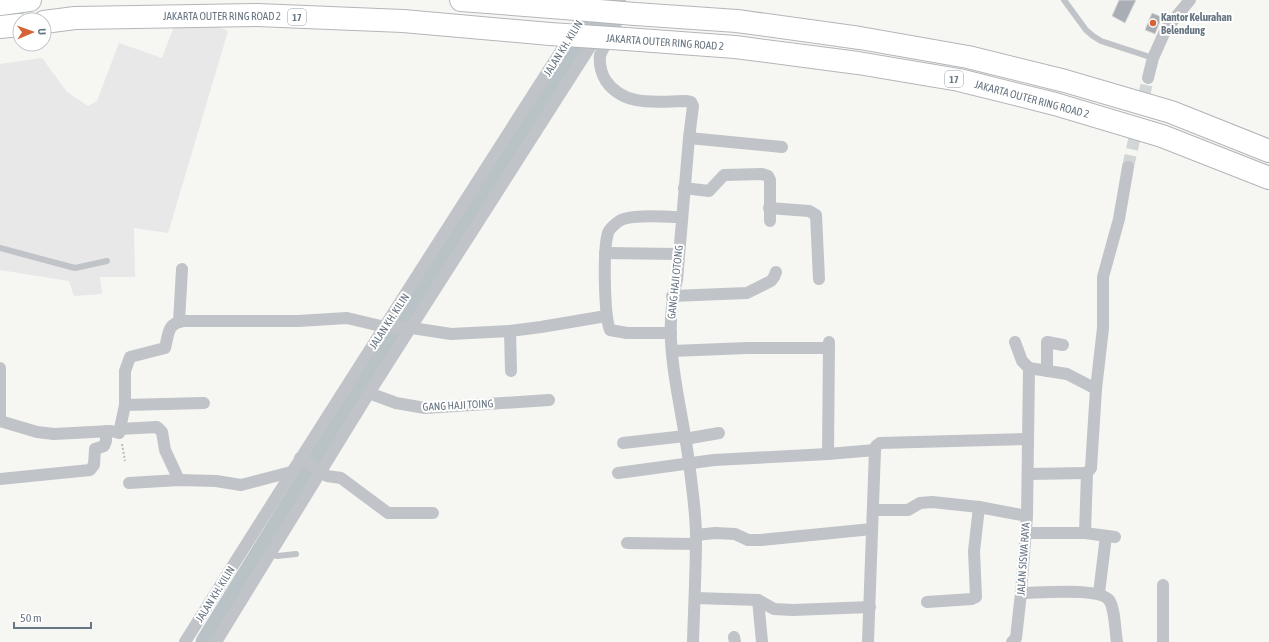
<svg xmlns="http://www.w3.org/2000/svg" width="1269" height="642" viewBox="0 0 1269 642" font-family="'Asap Condensed',sans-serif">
<rect width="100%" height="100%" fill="#f6f6f3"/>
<path fill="#e7e8e7" d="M180,11L228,31L168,233L134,228L135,277H100L102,294L74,296L69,281L0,270V64L42,58L67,92L88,106L97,101L119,43L162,58Z"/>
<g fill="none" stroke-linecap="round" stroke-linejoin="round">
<path stroke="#b9c2c7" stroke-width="19" d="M205,642L412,306L607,0"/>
</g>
<g fill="#a8aeb4" stroke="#d8d8d6">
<path d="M1119,0H1136L1125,23L1112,16Z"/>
<path d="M1152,13L1162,17L1155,34L1145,30Z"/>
</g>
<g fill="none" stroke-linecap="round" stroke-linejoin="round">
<path stroke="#d2d6d7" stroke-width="12" stroke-dasharray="12 6" stroke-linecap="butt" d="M1128,167L1148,78"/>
<g stroke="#b3b6b9" stroke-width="24">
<g id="highway">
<path d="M461,0L564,8"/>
<path d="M0,4L30,0"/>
<path d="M635,14L737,21L860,38L968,57L1065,81L1171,112L1269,151"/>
<path d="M44,22L75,18L257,15L403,21L550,34"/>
<path d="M0,27L20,25"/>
<path d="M626,39L735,47L858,63L959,80L1055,104L1162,136L1269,178"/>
</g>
</g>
<path stroke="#babcbf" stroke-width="2" stroke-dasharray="2 2" stroke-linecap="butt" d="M122,444L125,461"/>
<g stroke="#c0c3c7" stroke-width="6">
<path d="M1064,0L1086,30L1093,36L1101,41L1153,58"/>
<path d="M0,248L75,268L107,261"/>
<path d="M271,552L277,556L296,554"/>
</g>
<g stroke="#c0c3c7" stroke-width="12">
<path d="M623,9L600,55C599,65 601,73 606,81C625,108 658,101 687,101L691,102L693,106L689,138L677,280C660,341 682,403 689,463C692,487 696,513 696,536C696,571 694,607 693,642"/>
<path d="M1148,78L1153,58L1166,29L1190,0"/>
<path d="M689,138L782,147"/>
<path d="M684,188L709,191L724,175L762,174L768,176L770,180V221"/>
<path d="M769,208L809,211L816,215L819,279"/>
<path d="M605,253L678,254"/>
<path d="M672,296L747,293L771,281L774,277L776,272"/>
<path d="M179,322L182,269"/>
<path d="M510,331L511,371"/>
<path d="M671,333H627L610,330C604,315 603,248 608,233C609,229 617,222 621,220C632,214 667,217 681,217"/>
<path d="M1015,342L1022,361L1029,368L1067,374L1096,389"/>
<path d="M672,351L747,348H829"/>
<path d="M0,368V421"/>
<path d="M1047,371V342L1063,345"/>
<path d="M369,393L396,403L425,408L549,400"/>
<path d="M125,405L204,403"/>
<path d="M0,421L37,432L54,434L111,431L119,433L125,405V371L130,357L165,348C169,333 167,324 183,321H298L347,318L385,327L412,328L451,334L510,331L541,327L606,316"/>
<path d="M120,429L157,427L162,432L165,450L179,480"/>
<path d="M685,439L719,433"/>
<path d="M623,443L685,436"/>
<path d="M828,454L829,342"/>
<path d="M300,458L327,476L341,478L388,513H433"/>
<path d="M618,473L714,460L828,454L875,450"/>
<path d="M1028,474L1087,473"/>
<path d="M0,479L90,470L94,465L95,449L104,446L106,441V431"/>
<path d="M129,483L179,480L216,481L241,485L291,472"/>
<path d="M873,510H908L920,503L932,502L979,507"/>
<path d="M1025,533H1085"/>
<path d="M696,535L715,533L735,534L748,540H761L872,529"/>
<path d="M1115,537L1085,533L1087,473L1091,468L1096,389L1103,328V277L1119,219L1128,167"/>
<path d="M627,543L695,544"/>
<path d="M1021,593C1038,593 1099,587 1109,600C1115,608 1115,631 1117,642"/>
<path d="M1099,593L1106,536"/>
<path d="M695,598L758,600L774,609L793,610L870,607"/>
<path d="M758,600L762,642"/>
<path d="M927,602L972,599L976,597L974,551L979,507L1027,516"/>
<path d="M734,637L735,642"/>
<path d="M185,642C318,429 454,218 589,7"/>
<path d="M216,642L369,393L620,0"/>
<path d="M868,642L875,450L876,446L880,443L1028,439"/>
<path d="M1012,642L1016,638L1021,593L1027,516L1029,368"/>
<path d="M1163,642V585"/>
</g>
<use href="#highway" stroke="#fff" stroke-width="22"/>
<g stroke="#b3b6b9" stroke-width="24" stroke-linecap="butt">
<g id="highway-bridge">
<path d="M564,8L635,14"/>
<path d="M550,34L626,39"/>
</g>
</g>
<use href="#highway-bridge" stroke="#fff" stroke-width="22"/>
</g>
<circle fill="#d56335" stroke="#fff" stroke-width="1.5" cx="1153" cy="23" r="4"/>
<g text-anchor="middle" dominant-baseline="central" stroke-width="4" stroke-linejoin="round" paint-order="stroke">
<g fill="#fff" stroke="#959ea8" stroke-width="1">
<rect x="288" y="9" width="18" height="16" rx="3"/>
<rect x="945" y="71" width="18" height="16" rx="3"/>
</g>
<g font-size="10" font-weight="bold" fill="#687582">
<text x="297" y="17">17</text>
<text x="954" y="79">17</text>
</g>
<g font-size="11" fill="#687582" stroke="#fff">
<text x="222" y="16">JAKARTA OUTER RING ROAD 2</text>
<text transform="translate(665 42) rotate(4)">JAKARTA OUTER RING ROAD 2</text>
<text transform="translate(563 48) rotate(-58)">JALAN KH. KILIN</text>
<text transform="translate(1032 99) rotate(15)">JAKARTA OUTER RING ROAD 2</text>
<text transform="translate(675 282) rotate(-84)">GANG HAJI OTONG</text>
<text transform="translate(389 321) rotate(-57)">JALAN KH. KILIN</text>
<text transform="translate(458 405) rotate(-3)">GANG HAJI TOING</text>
<text transform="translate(1023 559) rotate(-86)">JALAN SISWA RAYA</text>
<text transform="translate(215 594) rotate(-58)">JALAN KH. KILIN</text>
</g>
<g font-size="11" font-weight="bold" fill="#687582" stroke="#fff" text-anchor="start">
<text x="1161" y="17">Kantor Kelurahan<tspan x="1161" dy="13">Belendung</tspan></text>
</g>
</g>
<g transform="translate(32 32) rotate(88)"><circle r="19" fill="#ffffff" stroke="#c3c8cd"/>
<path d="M0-3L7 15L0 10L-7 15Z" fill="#d56335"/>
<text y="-6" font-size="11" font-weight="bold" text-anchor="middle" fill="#687582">U</text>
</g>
<path d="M14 622v6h77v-6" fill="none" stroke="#687582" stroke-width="2"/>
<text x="20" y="622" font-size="12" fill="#687582" stroke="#ffffff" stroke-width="3" paint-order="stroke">50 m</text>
</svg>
